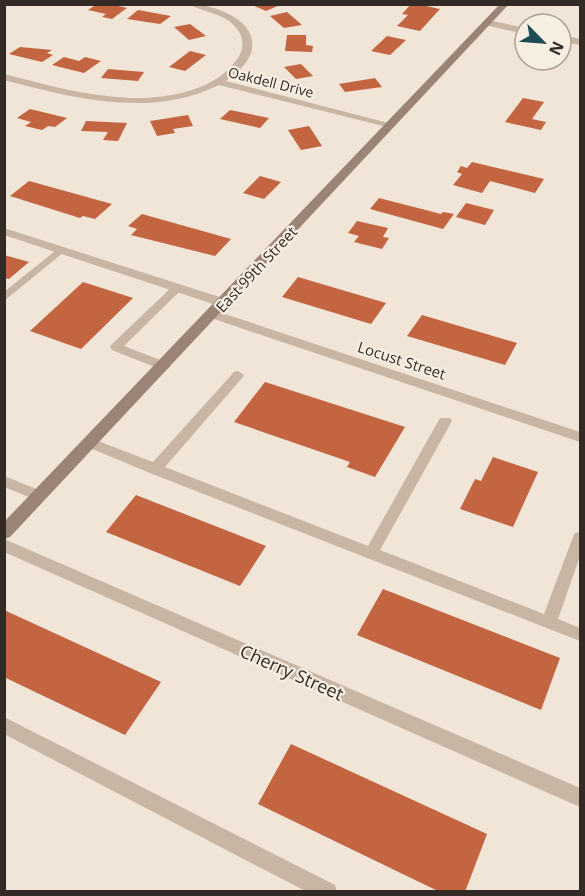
<svg xmlns="http://www.w3.org/2000/svg" width="585" height="896" viewBox="0 0 585 896" font-family="'Open Sans',sans-serif">
<rect width="100%" height="100%" fill="#f0e5d7"/>
<g fill="#c46541">
<path d="M97,4H110L127,8L112,19L102,17L106,14L88,10Z"/>
<path d="M250,4H280V5L266,11Z"/>
<path d="M411,4H417L440,9L420,31L397,26L408,15L402,14Z"/>
<path d="M138,10L171,16L160,24L127,19Z"/>
<path d="M287,12L302,25L284,28L270,16Z"/>
<path d="M190,24L206,36L189,40L174,27Z"/>
<path d="M287,35H306V45L313,46L312,52L285,51Z"/>
<path d="M387,36L406,40L390,55L371,51Z"/>
<path d="M20,47L52,50L47,53L53,55L42,62L9,54Z"/>
<path d="M190,51L206,55L185,71L169,67Z"/>
<path d="M64,57L79,61L85,57L101,61L84,73L52,65Z"/>
<path d="M301,64L313,76L296,79L284,67Z"/>
<path d="M108,69L144,72L138,81L101,78Z"/>
<path d="M375,78L382,87L345,92L339,84Z"/>
<path d="M523,98L544,102L532,119L546,122L541,130L505,122Z"/>
<path d="M30,109L67,118L55,127L48,126L42,130L25,126L31,122L17,118Z"/>
<path d="M230,110L269,118L260,128L220,119Z"/>
<path d="M188,115L193,126L173,129L175,133L157,136L150,121Z"/>
<path d="M86,121L127,123L118,141L103,140L108,132L81,131Z"/>
<path d="M309,126L322,146L301,150L288,130Z"/>
<path d="M472,162L544,179L535,193L490,181L482,193L453,185L462,174L457,172L461,166L467,168Z"/>
<path d="M260,176L281,182L264,199L243,193Z"/>
<path d="M29,181L112,204L95,219L83,216L80,218L10,196Z"/>
<path d="M379,198L441,214L443,212L454,214L443,229L370,209Z"/>
<path d="M466,203L494,210L485,225L456,217Z"/>
<path d="M142,214L231,239L215,256L131,235L137,229L128,226Z"/>
<path d="M357,221L388,228L383,237L389,238L382,249L354,242L359,236L348,233Z"/>
<path d="M4,255L29,262L9,279L4,278Z"/>
<path d="M298,277L386,303L371,324L282,297Z"/>
<path d="M83,282L133,298L81,349L30,331Z"/>
<path d="M422,315L517,343L505,365L407,336Z"/>
<path d="M265,382L405,427L375,477L347,467L350,462L234,422Z"/>
<path d="M493,457L538,472L513,527L460,509L475,479L481,481Z"/>
<path d="M136,495L266,546L240,586L106,532Z"/>
<path d="M383,589L560,658L541,710L357,635Z"/>
<path d="M4,610L161,682L125,735L4,677Z"/>
<path d="M291,744L487,834L465,892H440L258,804Z"/>
</g>
<g fill="none" stroke-linecap="round" stroke-linejoin="round">
<g fill="#c8b5a3" fill-rule="evenodd">
<path d="M60,247L64,248V252L4,301V292Z"/>
<path d="M177,285L181,286V290L124,346L168,363L170,366L168,369H160L112,350L110,347L112,344L173,286Z"/>
<path d="M238,371L244,375L242,378L165,467L368,546L440,418H450L452,421L380,550L544,614L573,537L575,533L580,532V556L558,619L580,628V641L150,473L85,446L83,443L90,438L153,462L234,372Z"/>
<path d="M4,476L44,492L46,496L44,500L39,501L4,487Z"/>
<path d="M4,717L335,885L337,892H307L4,734Z"/>
</g>
<g fill="#c8b5a3" fill-rule="evenodd">
<path d="M189,4C213,4 261,20 251,53C247,65 235,74 226,81L396,125L391,128L219,85C150,119 74,98 4,80V74C46,85 87,96 130,98C167,99 216,91 238,58C244,49 244,38 237,29C226,13 204,13 189,4Z"/>
<path d="M488,20L525,28V34L485,25L484,23Z"/>
<path d="M561,35L580,39V45L561,41Z"/>
<path d="M4,228L229,300L230,303L224,307L219,306L4,235Z"/>
<path d="M213,310L580,432V442L208,317L206,314L208,311Z"/>
<path d="M4,539L580,788V807L4,552Z"/>
</g>
<path fill="#9b8475" fill-rule="evenodd" d="M500,4H509L10,537L4,539V522Z"/>
</g>
<g text-anchor="middle" dominant-baseline="central" stroke-width="4.5" stroke-linejoin="round" paint-order="stroke">
<g font-size="14" fill="#332a25" stroke="#f8efe3">
<text transform="translate(271 82) rotate(14)">Oakdell Drive</text>
</g>
<g font-size="15" fill="#332a25" stroke="#f8efe3">
<text transform="translate(256 269) rotate(-47)">East 99th Street</text>
<text transform="translate(402 360) rotate(18)">Locust Street</text>
</g>
<g font-size="18" fill="#332a25" stroke="#f8efe3">
<text transform="translate(292 672) rotate(24)">Cherry Street</text>
</g>
</g>
<rect width="585" height="896" fill="none" stroke="#332a25" stroke-width="12"/>
<g transform="translate(543 42) rotate(115)"><circle r="28" fill="#f8efe3" stroke="#a9a097" stroke-width="1.5"/>
<path d="M0-4.5L10 22L0 15L-10 22Z" fill="#1c4e53"/>
<text y="-9" font-size="16" font-weight="bold" text-anchor="middle" fill="#332a25">N</text>
</g>
</svg>
